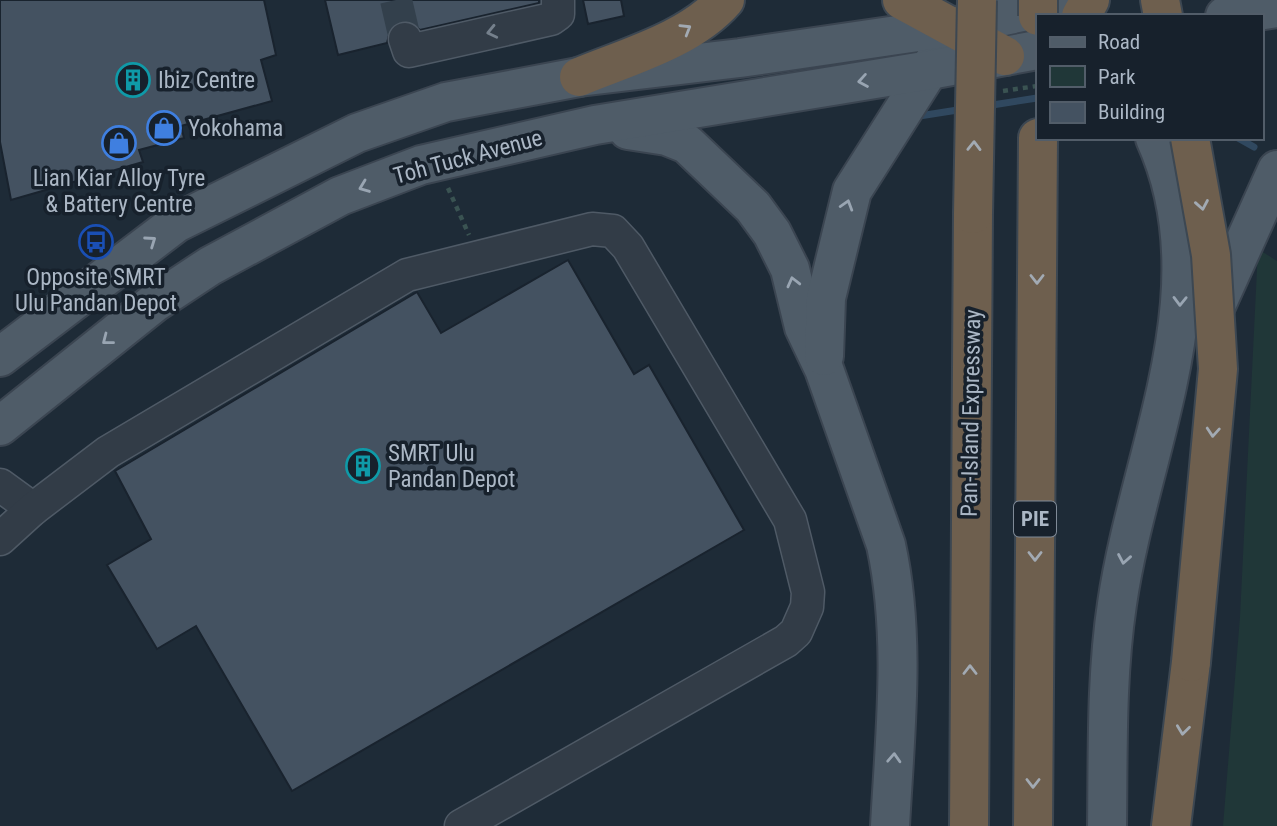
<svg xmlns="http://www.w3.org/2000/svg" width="1277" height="826" viewBox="0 0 1277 826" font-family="'Roboto Condensed',sans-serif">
<rect width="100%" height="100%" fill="#1e2b37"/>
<path fill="#203738" d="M1258,249L1277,261V826H1223L1240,617Z"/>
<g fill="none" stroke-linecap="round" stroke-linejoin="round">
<g stroke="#30485f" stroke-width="7">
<path d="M986,106L1037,98"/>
<path d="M913,117L964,109"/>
<path d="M1238,138L1254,147"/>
</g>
</g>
<g fill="#445261" stroke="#19232e" stroke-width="2">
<path d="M0,0H264L276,55L261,60L272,101L181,126L184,138L139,150L143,162L11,200L0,142Z"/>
<path d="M325,0H539V3L420,30L409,21H400L391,27L387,43L338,55Z"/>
<path d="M583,0H621L624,16L588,24Z"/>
<path d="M568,260L634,374L649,365L744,530L292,791L196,626L157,649L107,565L151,539L115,471L417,292L441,333Z"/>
</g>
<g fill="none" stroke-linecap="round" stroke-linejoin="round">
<path stroke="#33404c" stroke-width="32" stroke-dasharray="32 16" stroke-linecap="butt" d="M396,0L405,39"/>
<g stroke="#4f5a66" stroke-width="35">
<g id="minor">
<path d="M405,39L409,51L551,19L558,14V0"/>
<path d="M0,485L33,509"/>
<path d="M0,539L33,509L108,452L407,275L592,229L613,231L628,247L790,520L808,592L807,607L796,632L786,641L461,826"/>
</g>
</g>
<g stroke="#3b4551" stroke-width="42">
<g id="major">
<path d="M1225,16L1277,8"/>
<path d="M628,130L667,136L687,144L753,207L772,233L790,269L804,327L824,369L886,545C906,637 895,733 890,826"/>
<path d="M1210,319L1277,170"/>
<path d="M824,356L826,298L852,191L937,57"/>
<path d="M0,357L176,223L357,133L446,102L579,77L740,58L952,27L1079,0"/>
<path d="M0,426L154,303L210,266L340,196L421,165L595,125L930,70L1037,50"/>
<path d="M1107,826C1108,752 1106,677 1117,604C1139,451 1224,291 1155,138"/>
</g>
</g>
<g stroke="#3c4752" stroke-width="42">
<g id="highway">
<path d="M902,0L1005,56"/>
<path d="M1160,0L1163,16"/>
<path d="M1081,16L1090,0"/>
<path d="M579,77C627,57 690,40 725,0"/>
<path d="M969,826L973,214"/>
<path d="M1033,826L1038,138"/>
<path d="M1171,826L1191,662"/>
</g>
</g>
<g stroke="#3a5352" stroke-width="4.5" stroke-dasharray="5 5" stroke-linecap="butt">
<path d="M1003,91L1037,86"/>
<path d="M448,188L469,235"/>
</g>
<use href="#minor" stroke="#323c47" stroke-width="32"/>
<use href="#major" stroke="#4f5c68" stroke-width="38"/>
<use href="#highway" stroke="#6e5f4e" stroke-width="38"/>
<g stroke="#3c4752" stroke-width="42" stroke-linecap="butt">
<g id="highway-bridge">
<path d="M1038,16V0"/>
<path d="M1190,138L1211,255L1218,369L1191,662"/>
<path d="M973,214L977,0"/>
</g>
</g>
<use href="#highway-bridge" stroke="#6e5f4e" stroke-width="38"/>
</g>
<defs><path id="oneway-chevron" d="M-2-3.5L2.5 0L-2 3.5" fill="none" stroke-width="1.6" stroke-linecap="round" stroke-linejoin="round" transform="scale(1.75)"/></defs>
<g stroke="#a2aab3">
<use href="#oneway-chevron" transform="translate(686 29) rotate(-31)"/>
<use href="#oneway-chevron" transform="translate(974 146) rotate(-89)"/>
<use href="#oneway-chevron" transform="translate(1202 205) rotate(80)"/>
<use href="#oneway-chevron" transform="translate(1037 279) rotate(90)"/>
<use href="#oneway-chevron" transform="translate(1213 432) rotate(94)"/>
<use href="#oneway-chevron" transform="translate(1035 556) rotate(90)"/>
<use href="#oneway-chevron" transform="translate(970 670) rotate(-90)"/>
<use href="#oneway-chevron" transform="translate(1183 730) rotate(97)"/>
<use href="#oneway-chevron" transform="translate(1033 783) rotate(90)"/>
</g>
<use stroke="#75808c" href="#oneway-chevron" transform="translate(492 32) rotate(167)"/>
<g stroke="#99a5b2">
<use href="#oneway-chevron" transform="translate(863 81) rotate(170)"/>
<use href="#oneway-chevron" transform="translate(364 187) rotate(159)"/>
<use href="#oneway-chevron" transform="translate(847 205) rotate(-73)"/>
<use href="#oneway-chevron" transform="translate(151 241) rotate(-35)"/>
<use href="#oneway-chevron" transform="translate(793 282) rotate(-104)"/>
<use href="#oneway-chevron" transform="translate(1180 301) rotate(91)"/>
<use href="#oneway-chevron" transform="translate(107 340) rotate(142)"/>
<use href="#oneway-chevron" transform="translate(1124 559) rotate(100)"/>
<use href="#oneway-chevron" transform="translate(894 758) rotate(-87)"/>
</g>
<defs>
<g id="building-ring" transform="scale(1.75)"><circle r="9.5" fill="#17212c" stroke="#0f9aa8" stroke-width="1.5"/><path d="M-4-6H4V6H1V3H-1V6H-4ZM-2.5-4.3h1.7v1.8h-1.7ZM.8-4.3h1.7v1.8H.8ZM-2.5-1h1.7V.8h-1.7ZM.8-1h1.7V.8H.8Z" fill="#0f9aa8"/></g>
<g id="shop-ring" transform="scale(1.75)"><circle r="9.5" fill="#17212c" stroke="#3f7fe0" stroke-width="1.5"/><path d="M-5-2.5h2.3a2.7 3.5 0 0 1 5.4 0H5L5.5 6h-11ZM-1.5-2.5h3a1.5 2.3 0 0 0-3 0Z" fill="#3f7fe0"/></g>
<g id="bus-ring" transform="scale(1.75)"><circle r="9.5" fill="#17212c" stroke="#1a4fb4" stroke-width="1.5"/><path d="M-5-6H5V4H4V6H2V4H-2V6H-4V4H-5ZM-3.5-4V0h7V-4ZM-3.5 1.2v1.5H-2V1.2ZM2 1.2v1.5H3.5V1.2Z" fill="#1a4fb4"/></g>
</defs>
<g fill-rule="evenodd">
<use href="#building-ring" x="133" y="80"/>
<use href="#shop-ring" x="164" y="128"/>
<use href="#shop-ring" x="119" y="143"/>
<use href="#bus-ring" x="96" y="242"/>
<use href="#building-ring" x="363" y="466"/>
</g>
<g text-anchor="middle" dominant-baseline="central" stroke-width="7" stroke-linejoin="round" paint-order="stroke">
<rect fill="#17212c" stroke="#7f8a97" stroke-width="2" x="1014" y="501.5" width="42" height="35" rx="5"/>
<g font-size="21" font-weight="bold" fill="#abb7c5">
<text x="1035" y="519">PIE</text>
</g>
<g font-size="23" fill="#abb7c5" stroke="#17212c" text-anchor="start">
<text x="158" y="80">Ibiz Centre</text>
<text x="188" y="128">Yokohama</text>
<text x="119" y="178" text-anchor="middle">Lian Kiar Alloy Tyre<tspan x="119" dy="26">&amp; Battery Centre</tspan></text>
<text x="96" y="277" text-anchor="middle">Opposite SMRT<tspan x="96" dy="26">Ulu Pandan Depot</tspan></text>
<text x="388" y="453">SMRT Ulu<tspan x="388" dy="26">Pandan Depot</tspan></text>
</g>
<g font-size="23" fill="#abb7c5" stroke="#17212c">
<text transform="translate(468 157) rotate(-15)">Toh Tuck Avenue</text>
<text transform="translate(971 413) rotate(-89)">Pan-Island Expressway</text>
</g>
</g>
<rect x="1036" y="14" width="228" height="126" fill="#17212c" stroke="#525d69" stroke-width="2"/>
<rect x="1050" y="37" width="35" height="10" fill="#4f5c68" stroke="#525d69" stroke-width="2"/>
<text x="1098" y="49" font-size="21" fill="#abb7c5">Road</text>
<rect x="1050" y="66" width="35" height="21" fill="#203738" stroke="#525d69" stroke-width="2"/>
<text x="1098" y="84" font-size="21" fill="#abb7c5">Park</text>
<rect x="1050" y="102" width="35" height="21" fill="#445261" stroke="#525d69" stroke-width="2"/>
<text x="1098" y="119" font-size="21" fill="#abb7c5">Building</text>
</svg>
